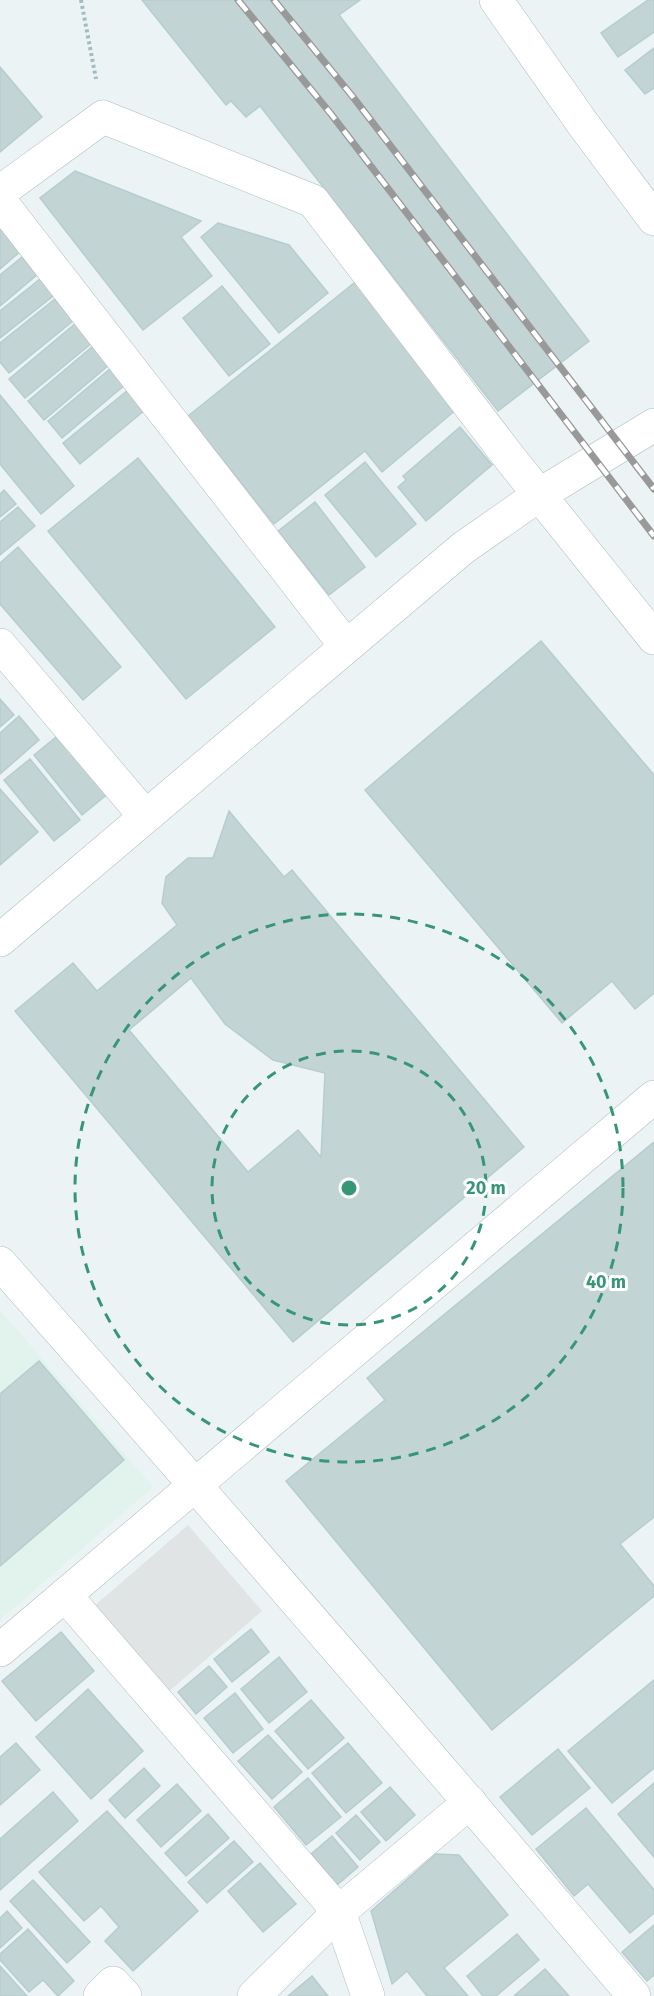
<svg xmlns="http://www.w3.org/2000/svg" width="654" height="1996" viewBox="0 0 654 1996" font-family="'Fira Sans',sans-serif">
<rect width="100%" height="100%" fill="#ecf3f5"/>
<path fill="#e1f3ec" d="M0,1310L153,1487L0,1620Z"/>
<path fill="#e0e4e4" d="M188,1525L262,1611L167,1693L93,1607Z"/>
<g fill="#c3d4d5" stroke="#b6cdcf" stroke-width="1.5" fill-rule="evenodd">
<path d="M142,0H360L339,15L589,341L498,411L260,106L246,117L231,101L226,105Z"/>
<path d="M648,0H654V32L618,57L601,33Z"/>
<path d="M654,48V88L645,94L625,70Z"/>
<path d="M0,67L42,117L0,152Z"/>
<path d="M75,171L201,221L181,237L212,276L143,330L40,198Z"/>
<path d="M218,223L289,245L328,293L279,333L201,237Z"/>
<path d="M0,224L22,250L0,269Z"/>
<path d="M22,257L37,275L0,306V275Z"/>
<path d="M40,279L53,296L0,338V311Z"/>
<path d="M359,279L457,409L382,472L365,451L274,524L188,416Z"/>
<path d="M222,286L270,344L229,376L183,318Z"/>
<path d="M55,299L73,321L9,373L0,362V343Z"/>
<path d="M76,323L92,343L25,398L9,379Z"/>
<path d="M93,346L109,365L44,420L28,401Z"/>
<path d="M111,368L126,384L62,438L48,421Z"/>
<path d="M128,390L145,410L80,464L63,443Z"/>
<path d="M0,395L74,486L41,514L0,464Z"/>
<path d="M460,427L492,465L426,521L398,487L406,480L403,476Z"/>
<path d="M138,458L275,627L186,699L48,531Z"/>
<path d="M365,462L416,524L376,557L325,495Z"/>
<path d="M4,490L16,504L0,517V494Z"/>
<path d="M315,502L365,567L329,595L278,531Z"/>
<path d="M18,507L35,526L0,555V522Z"/>
<path d="M18,547L121,667L83,700L0,604V563Z"/>
<path d="M541,641L654,775V993L635,1009L612,981L562,1023L365,790Z"/>
<path d="M0,699L14,715L0,727Z"/>
<path d="M19,716L39,740L0,774V733Z"/>
<path d="M61,733L109,793L82,815L34,755Z"/>
<path d="M30,759L80,820L54,841L4,780Z"/>
<path d="M0,789L38,832L0,865Z"/>
<path d="M229,811L284,877L292,870L524,1147L293,1342L15,1011L73,963L97,991L177,925L162,903L166,877L188,858H213ZM191,978L225,1024L273,1060L325,1073L321,1157L298,1130L248,1172L129,1030Z"/>
<path d="M654,1142V1517L620,1544L654,1586V1596L492,1730L286,1481L385,1400L367,1378Z"/>
<path d="M39,1361L124,1460L0,1566V1394Z"/>
<path d="M251,1629L269,1652L232,1682L214,1659Z"/>
<path d="M61,1632L94,1671L36,1721L2,1681Z"/>
<path d="M279,1657L307,1692L269,1723L241,1689Z"/>
<path d="M209,1666L227,1687L196,1714L178,1692Z"/>
<path d="M654,1680V1768L612,1803L568,1751Z"/>
<path d="M88,1689L143,1751L91,1799L36,1737Z"/>
<path d="M235,1693L263,1729L233,1753L204,1718Z"/>
<path d="M311,1700L344,1738L308,1769L275,1731Z"/>
<path d="M268,1735L302,1772L272,1799L238,1761Z"/>
<path d="M16,1743L40,1770L0,1805V1757Z"/>
<path d="M348,1743L382,1783L346,1813L312,1773Z"/>
<path d="M558,1749L590,1788L532,1835L500,1797Z"/>
<path d="M144,1768L160,1786L125,1818L109,1800Z"/>
<path d="M308,1778L341,1817L306,1845L274,1807Z"/>
<path d="M654,1783V1857L618,1814Z"/>
<path d="M177,1784L201,1811L161,1847L137,1820Z"/>
<path d="M390,1787L415,1815L386,1841L361,1812Z"/>
<path d="M53,1792L78,1821L0,1890V1839Z"/>
<path d="M586,1808L654,1890V1913L630,1933L588,1884L574,1896L536,1849Z"/>
<path d="M107,1811L198,1911L133,1971L105,1941L119,1927L101,1906L84,1921L39,1872Z"/>
<path d="M208,1814L229,1838L186,1876L165,1853Z"/>
<path d="M356,1815L380,1842L360,1860L336,1833Z"/>
<path d="M332,1836L358,1867L337,1885L311,1854Z"/>
<path d="M234,1841L253,1862L207,1903L188,1882Z"/>
<path d="M436,1854L459,1855L508,1915L444,1968L468,1996H427L407,1971L392,1984L371,1911Z"/>
<path d="M260,1863L296,1904L263,1932L228,1891Z"/>
<path d="M33,1880L90,1942L67,1963L10,1901Z"/>
<path d="M7,1911L22,1928L0,1948V1918Z"/>
<path d="M654,1925V1975L647,1981L622,1952Z"/>
<path d="M28,1929L74,1981L58,1996L43,1980L29,1992L0,1960V1954Z"/>
<path d="M517,1934L539,1960L496,1996H483L467,1976Z"/>
<path d="M0,1966L27,1996H0Z"/>
<path d="M545,1969L569,1996H514Z"/>
<path d="M312,1976L328,1996H288Z"/>
</g>
<g fill="none" stroke-linecap="round" stroke-linejoin="round">
<g stroke="#afbdbf" stroke-width="34">
<g id="minor">
<path d="M496,0L583,124L654,219"/>
<path d="M0,192L103,117L313,201L509,457L654,638"/>
<path d="M0,201L346,646"/>
<path d="M0,645L145,816"/>
<path d="M0,940L463,548L539,495L654,425"/>
<path d="M0,1263C214,1505 425,1749 634,1996"/>
<path d="M65,1595L339,1912L368,1996"/>
<path d="M0,1650L654,1097"/>
<path d="M100,1996L113,1983L125,1996"/>
<path d="M254,1996L339,1912L470,1802"/>
</g>
</g>
<path stroke="#a2bcc0" stroke-width="4" stroke-dasharray="3 3" stroke-linecap="butt" d="M81,0L96,79"/>
<use href="#minor" stroke="#fff" stroke-width="33"/>
<g stroke="#999" stroke-width="7">
<g id="rail">
<path d="M238,0L331,114L654,536"/>
<path d="M274,0L353,97L654,489"/>
</g>
</g>
<use href="#rail" stroke="#fff" stroke-width="4.5" stroke-dasharray="14" stroke-linecap="butt"/>
</g>
<g fill="none" stroke="#369675" stroke-width="3" stroke-dasharray="10 8">
<circle cx="349" cy="1188" r="137"/>
<circle cx="349" cy="1188" r="274"/>
</g>
<circle cx="349" cy="1188" r="9" fill="#369675" stroke="#fff" stroke-width="3"/>
<g font-size="18" text-anchor="middle" font-weight="bold" fill="#369675" stroke="#fff" stroke-width="6" stroke-linejoin="round" paint-order="stroke">
<text x="486" y="1194">20 m</text>
<text x="606" y="1288">40 m</text>
</g>
</svg>
